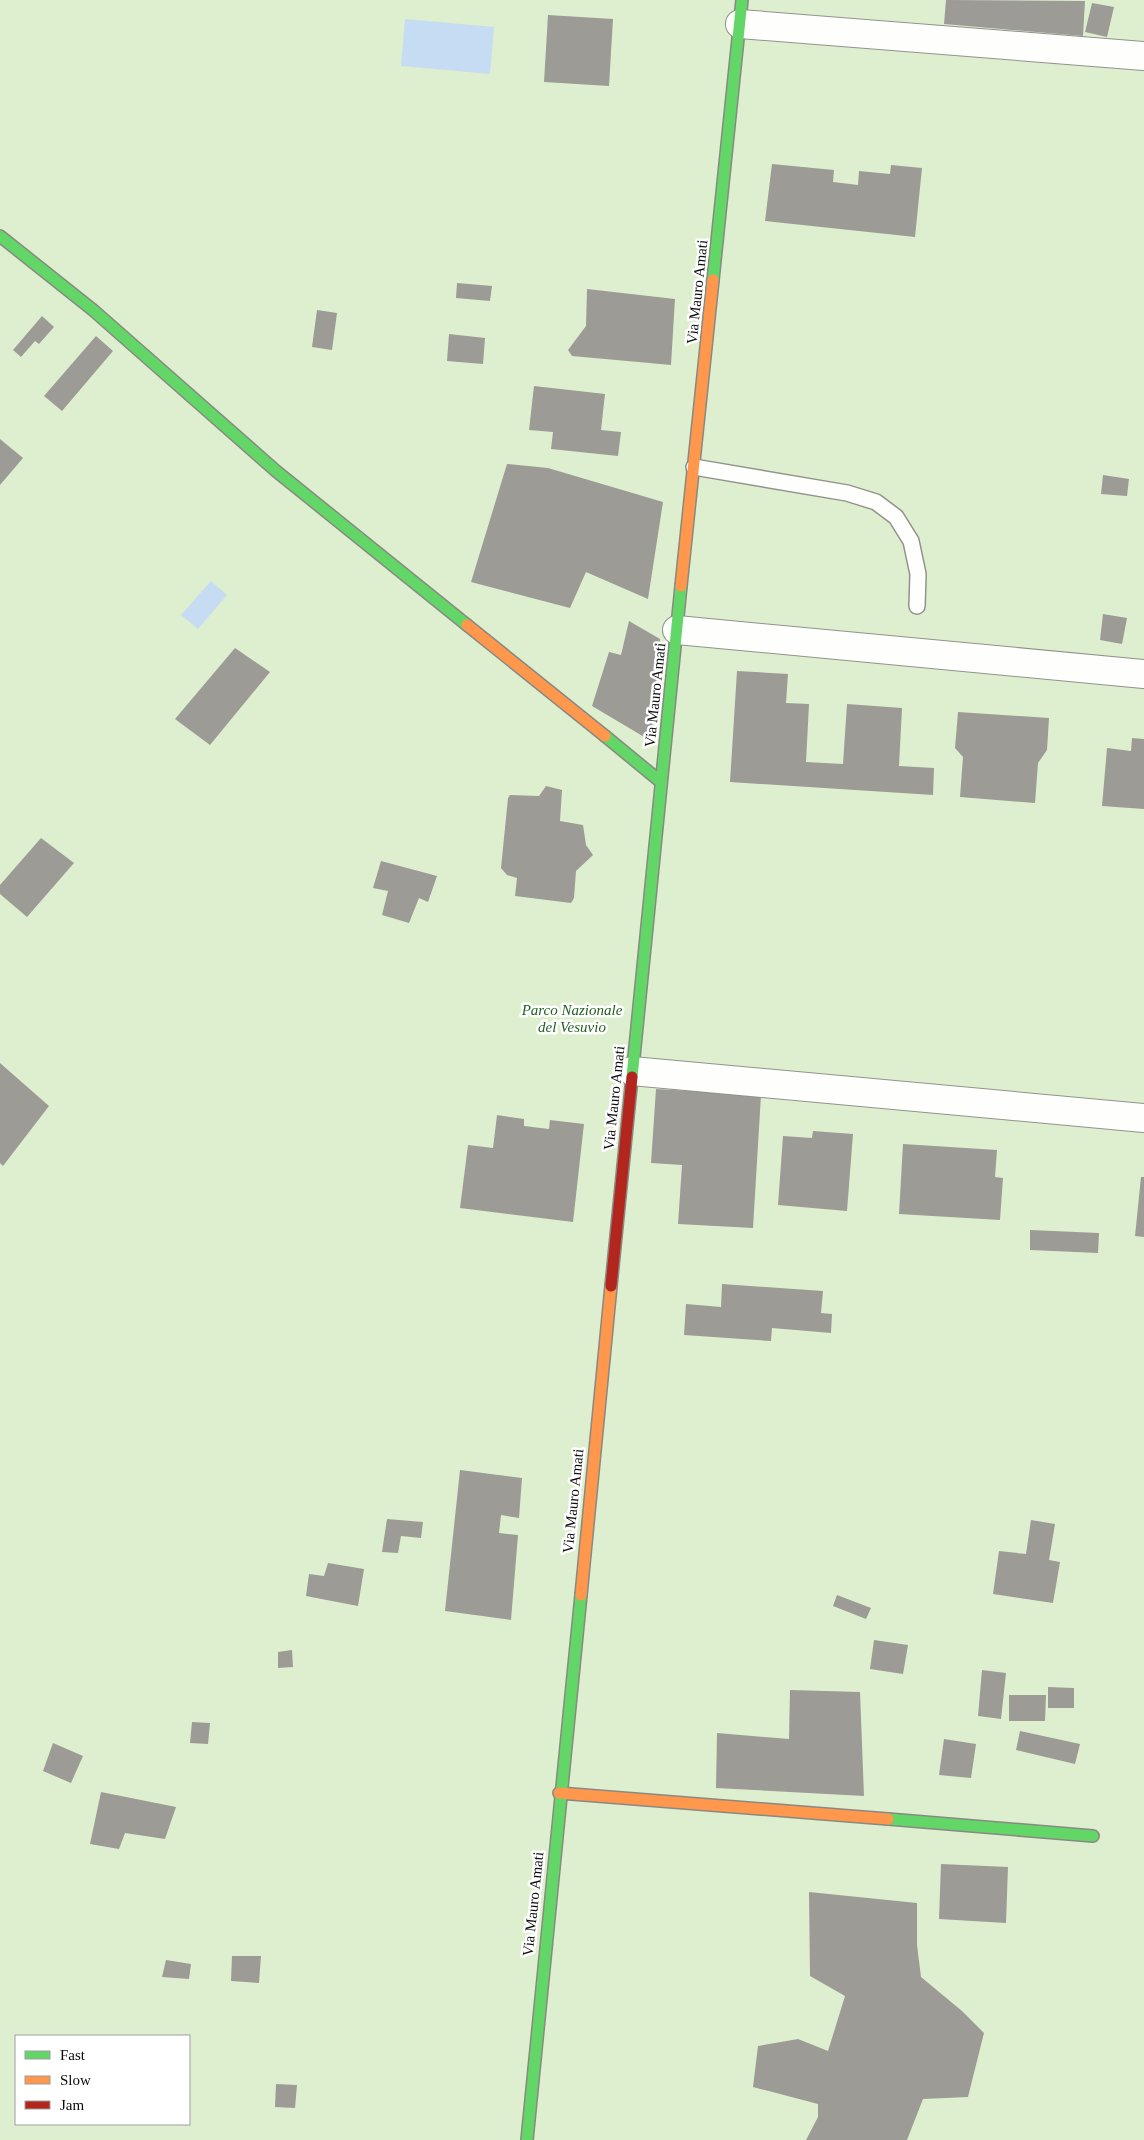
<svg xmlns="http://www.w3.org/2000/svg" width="1144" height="2140" viewBox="0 0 1144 2140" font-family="Georgia,serif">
<rect width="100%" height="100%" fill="#f9f9ee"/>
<path fill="#deefcf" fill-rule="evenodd" d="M0,0H1144V2140H0ZM16,2036H189V2124H16Z"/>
<g fill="#c6dcf2">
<path d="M405,19L494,27L490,74L401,66Z"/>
<path d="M211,581L227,595L198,629L181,615Z"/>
</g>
<g fill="#9c9b95">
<path d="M946,0L1085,1L1083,36L944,24Z"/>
<path d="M1092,3L1114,7L1107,37L1085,32Z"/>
<path d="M548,15L613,19L609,86L544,82Z"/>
<path d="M772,164L834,170L833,182L858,185L859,171L890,174L891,165L922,168L915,237L765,221Z"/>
<path d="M457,283L492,286L490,301L456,298Z"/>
<path d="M587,289L675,299L671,365L572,356L568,350L586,326Z"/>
<path d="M317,310L337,313L332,350L312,347Z"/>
<path d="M42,316L54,327L39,344L35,341L21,357L13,350Z"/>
<path d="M449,334L485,338L483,364L447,361Z"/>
<path d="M96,336L113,351L62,411L44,396Z"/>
<path d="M534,386L605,394L601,430L621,432L618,456L551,449L553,432L529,430Z"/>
<path d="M0,439L23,458L0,485Z"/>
<path d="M507,464L548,468L663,502L648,599L586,572L570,608L471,582Z"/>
<path d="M1103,475L1129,479L1127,496L1101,494Z"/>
<path d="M1103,614L1127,618L1122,644L1100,640Z"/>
<path d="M629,621L660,639L651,741L592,706L609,652L621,655Z"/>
<path d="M235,648L270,672L210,745L175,719Z"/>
<path d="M737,671L788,674L786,703L809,704L806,762L843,764L847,704L902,708L899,766L934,768L933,795L730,782Z"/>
<path d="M958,712L1049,718L1047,750L1038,763L1035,803L960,797L963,757L955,748Z"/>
<path d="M1132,738L1144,739V809L1102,806L1107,748L1131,751Z"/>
<path d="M546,786L562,790L560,821L583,825L586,845L593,855L576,871L574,898L571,903L515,896L517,878L507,875L501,868L508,798L510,795L539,796Z"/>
<path d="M41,838L74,863L27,917L0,894V885Z"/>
<path d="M381,861L437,876L428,902L419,898L409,923L382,915L388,891L373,888Z"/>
<path d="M0,1063L49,1106L3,1166L0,1163Z"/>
<path d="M656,1089L761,1095L753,1228L678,1224L682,1165L651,1163Z"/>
<path d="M497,1115L524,1119V1126L549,1129L550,1120L584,1124L573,1222L460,1208L468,1145L493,1148Z"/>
<path d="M813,1131L853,1134L847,1211L778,1205L783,1136L812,1138Z"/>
<path d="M903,1144L997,1150L995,1177L1003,1178L1000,1220L899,1214Z"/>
<path d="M1141,1177H1144V1237L1135,1236Z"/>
<path d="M1030,1230L1099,1233L1098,1253L1030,1250Z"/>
<path d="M722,1284L823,1291L821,1313L832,1314L831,1333L772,1328L771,1341L684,1335L686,1304L721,1307Z"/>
<path d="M460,1470L522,1478L519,1518L501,1515L499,1533L518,1535L511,1620L445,1611Z"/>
<path d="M387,1519L423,1522L421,1538L401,1536L398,1553L382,1552Z"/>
<path d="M1031,1520L1055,1524L1049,1560L1060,1562L1053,1603L993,1594L999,1551L1026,1554Z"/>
<path d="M328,1563L364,1569L358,1606L306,1596L309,1574L324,1576Z"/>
<path d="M837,1595L871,1608L866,1619L833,1606Z"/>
<path d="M874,1640L908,1645L903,1674L870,1669Z"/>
<path d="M292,1650L293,1667L278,1668V1652Z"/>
<path d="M982,1670L1006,1673L1001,1719L978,1716Z"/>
<path d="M1048,1687L1074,1688V1708H1048Z"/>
<path d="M790,1690L860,1692L864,1796L716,1788L717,1733L789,1739Z"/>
<path d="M1009,1695H1046L1045,1721H1009Z"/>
<path d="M192,1722L210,1723L208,1744L190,1743Z"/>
<path d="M1020,1731L1080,1744L1075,1764L1016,1750Z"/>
<path d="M944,1739L976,1744L971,1778L939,1775Z"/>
<path d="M53,1743L83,1756L71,1783L43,1771Z"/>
<path d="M101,1792L176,1807L165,1839L125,1833L119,1849L90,1844Z"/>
<path d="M941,1864L1008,1867L1006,1923L939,1919Z"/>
<path d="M809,1892L917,1903V1945L921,1977L962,2011L984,2033L968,2097L923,2099L907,2140H806L818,2117V2104L753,2087L758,2046L798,2039L828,2051L845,1996L810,1976Z"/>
<path d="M232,1956H261L259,1983L231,1981Z"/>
<path d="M166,1960L191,1964L189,1979L162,1977Z"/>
<path d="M276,2084L297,2085L295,2108L275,2107Z"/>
</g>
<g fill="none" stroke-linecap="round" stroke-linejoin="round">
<g stroke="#92928d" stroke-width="18">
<path id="lane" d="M694,467L847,493L876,502L896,517L911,541L918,574L917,606"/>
</g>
<g stroke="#92928d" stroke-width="30">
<g id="street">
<path d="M740,24L1144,56"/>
<path d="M677,630L1144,674"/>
<path d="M632,1071L1144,1118"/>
</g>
</g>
<g stroke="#898984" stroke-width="14">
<g id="fast">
<path d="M0,236L93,310L276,471L467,625"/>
<path d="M713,280L742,0"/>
<path d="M605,736L661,782"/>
<path d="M632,1077L681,586"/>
<path d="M888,1819L1093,1836"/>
<path d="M527,2140L581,1595"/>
</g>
</g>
<g stroke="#898984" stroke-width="14">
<g id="slow">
<path d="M681,586L713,280"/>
<path d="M467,625L605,736"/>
<path d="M581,1595L611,1286"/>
<path d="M559,1793L888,1819"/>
</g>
</g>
<g stroke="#898984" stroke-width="14">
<path id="jam" d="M611,1286L632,1077"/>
</g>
<use href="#lane" stroke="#fefefc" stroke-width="15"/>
<use href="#street" stroke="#fefefc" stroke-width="28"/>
<use href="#fast" stroke="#63d668" stroke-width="11"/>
<use href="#slow" stroke="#ff974d" stroke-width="11"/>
<use href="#jam" stroke="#b3261e" stroke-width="11"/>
</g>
<g text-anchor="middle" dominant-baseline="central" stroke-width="5" stroke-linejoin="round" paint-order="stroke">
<g font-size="15" fill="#0b0b0b" stroke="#fff">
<text transform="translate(697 292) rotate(-84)">Via Mauro Amati</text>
<text transform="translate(655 695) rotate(-84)">Via Mauro Amati</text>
<text transform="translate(614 1098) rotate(-84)">Via Mauro Amati</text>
<text transform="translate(573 1501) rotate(-84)">Via Mauro Amati</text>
<text transform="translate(533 1904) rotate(-84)">Via Mauro Amati</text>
</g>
<g font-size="15" font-style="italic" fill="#215f1f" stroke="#fff">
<text x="572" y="1010">Parco Nazionale<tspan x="572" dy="17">del Vesuvio</tspan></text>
</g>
</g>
<rect x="15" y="2035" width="175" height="90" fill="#ffffff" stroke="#9d9d9d"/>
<rect x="25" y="2051" width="25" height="8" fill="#63d668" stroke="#9d9d9d"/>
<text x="60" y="2060" font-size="15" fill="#0b0b0b">Fast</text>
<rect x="25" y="2076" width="25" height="8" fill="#ff974d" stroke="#9d9d9d"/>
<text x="60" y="2085" font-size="15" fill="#0b0b0b">Slow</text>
<rect x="25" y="2101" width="25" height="8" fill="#b3261e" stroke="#9d9d9d"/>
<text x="60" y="2110" font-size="15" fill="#0b0b0b">Jam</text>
</svg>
